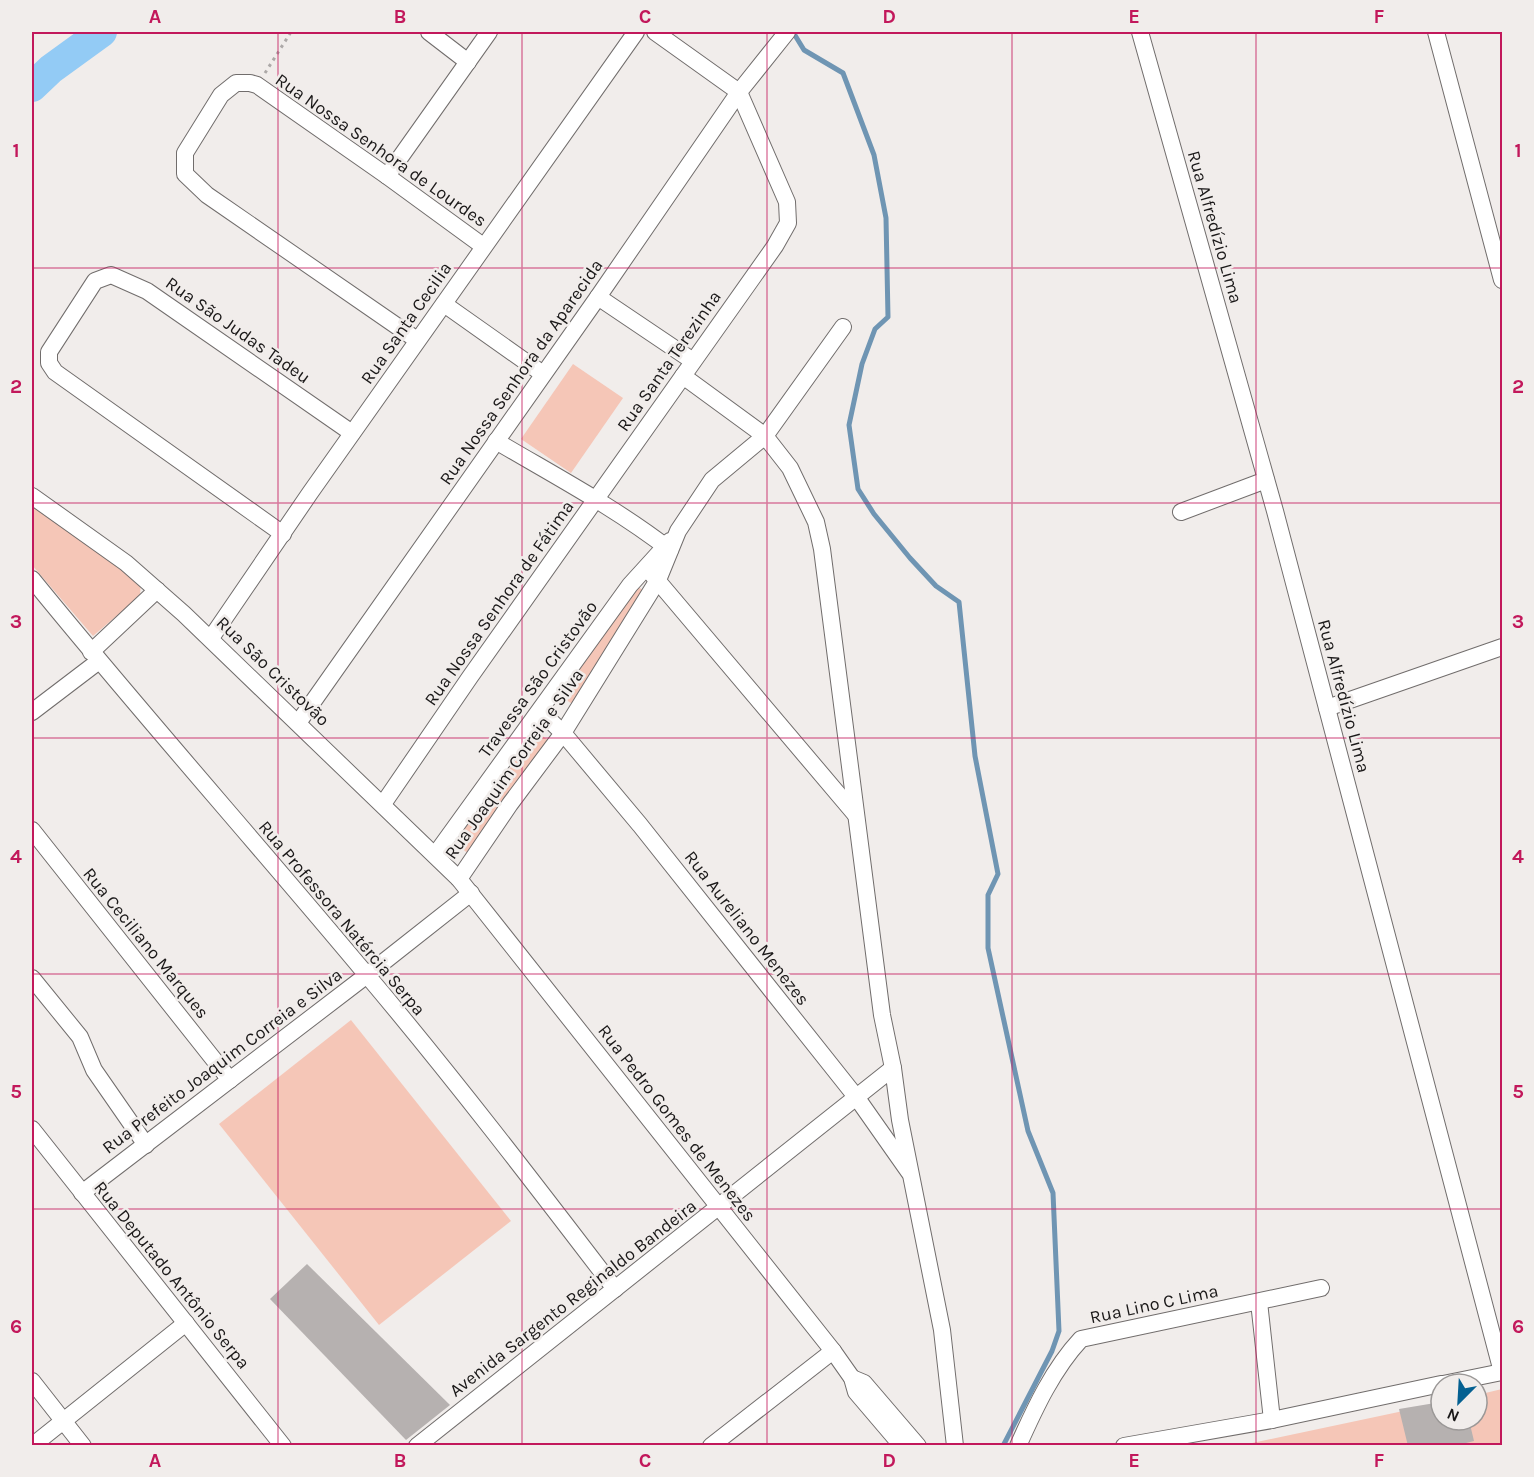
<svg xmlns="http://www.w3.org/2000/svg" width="1534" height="1477" viewBox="0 0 1534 1477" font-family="Karla,sans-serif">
<rect width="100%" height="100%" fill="#f1edeb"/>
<g fill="#f5c6b7">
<path d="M573,364L623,398L571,473L521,439Z"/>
<path d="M32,502L141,580L140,596L93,636L32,565Z"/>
<path d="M634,584L647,593L574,705L560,696Z"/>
<path d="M537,732L552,743L469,854L454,843Z"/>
<path d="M351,1020L511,1221L379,1325L219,1124Z"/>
<path d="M1502,1389V1445L1238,1446L1441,1403V1420H1477V1395Z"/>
</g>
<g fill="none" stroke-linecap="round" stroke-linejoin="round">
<path stroke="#6f95b3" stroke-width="5" d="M793,32L804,50L843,73L874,155L886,218L888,317L875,329L862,364L849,425L858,489L874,514L910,558L936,586L959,602L975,756L998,874L988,895V948L1028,1131L1053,1193L1059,1331L1052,1351L1003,1446"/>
<path stroke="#93cbf5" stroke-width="30" d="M32,87L51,69L102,32"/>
</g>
<g fill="#b6b1b0">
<path d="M307,1264L450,1405L406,1440L270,1299Z"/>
<path d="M1441,1402V1420H1469L1474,1441L1454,1446H1408L1399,1409Z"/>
</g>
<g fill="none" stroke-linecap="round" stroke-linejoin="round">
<g stroke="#716d6c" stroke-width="18">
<g id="minor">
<path d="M429,32L468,62"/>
<path d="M1140,32L1275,511L1502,1372"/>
<path d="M1436,32L1502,280"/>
<path d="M387,176L489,32"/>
<path d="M598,297L693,361"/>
<path d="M444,304L543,374"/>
<path d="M417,340L207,195L185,174V153L221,95L236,83H250L257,85L387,176L483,246"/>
<path d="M683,376L765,436L790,468L816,522L822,549L882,1015L893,1068L900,1120L942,1330L955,1446"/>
<path d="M496,441C555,476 616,508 670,550"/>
<path d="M32,496L126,563L184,614L459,879L833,1351L852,1378L856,1392L902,1446"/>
<path d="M1181,512L1266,480"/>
<path d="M283,534L55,372L49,363V352L95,281L111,275L147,291L352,433"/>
<path d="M651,573L855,814"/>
<path d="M32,579C140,712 255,841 366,974C452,1076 534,1183 615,1289"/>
<path d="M211,638L310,493L636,32"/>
<path d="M91,652L157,590"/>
<path d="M1327,708L1502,647"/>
<path d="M540,711L563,733L640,825L857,1098L909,1172"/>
<path d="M32,712L99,661"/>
<path d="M298,723L598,297L739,92L787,32"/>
<path d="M383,804L470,677L775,246L788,223L787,202L739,92L655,32"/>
<path d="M32,830L230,1080"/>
<path d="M435,855L630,585L670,541"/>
<path d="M459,879L510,804L563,733L658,580L678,531L712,480L765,436L843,327"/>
<path d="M32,978L80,1037L94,1070L146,1145"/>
<path d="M32,1129L283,1446"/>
<path d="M82,1193L367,975L471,893"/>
<path d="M1259,1302L1272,1420"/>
<path d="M852,1378L864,1383L918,1446"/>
<path d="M32,1381L83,1446"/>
<path d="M1443,1384L1502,1372"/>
<path d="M32,1446L186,1323"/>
<path d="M417,1446L893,1068"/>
<path d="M711,1446L833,1351"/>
<path d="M1018,1446C1035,1408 1053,1369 1081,1339L1321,1288"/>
<path d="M1124,1446L1272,1420L1441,1384"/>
</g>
</g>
<path stroke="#ada9a8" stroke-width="3" stroke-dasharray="3 4.5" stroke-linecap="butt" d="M265,73L291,32"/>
<use href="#minor" stroke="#fff" stroke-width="16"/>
</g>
<path fill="none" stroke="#c2185b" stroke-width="1.5" stroke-opacity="0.55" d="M278,32V1446M522,32V1446M767,32V1446M1012,32V1446M1256,32V1446M32,268H1502M32,503H1502M32,738H1502M32,974H1502M32,1209H1502"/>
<g text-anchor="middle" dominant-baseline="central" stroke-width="5" stroke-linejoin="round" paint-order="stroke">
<g font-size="18" fill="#1a1818" stroke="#f1edeb">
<text transform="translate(381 150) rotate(35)">Rua Nossa Senhora de Lourdes</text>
<text transform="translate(1215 227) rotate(74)">Rua Alfredízio Lima</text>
<text transform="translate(406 323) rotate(-55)">Rua Santa Cecilia</text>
<text transform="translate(238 330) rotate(35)">Rua São Judas Tadeu</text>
<text transform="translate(669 361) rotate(-55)">Rua Santa Terezinha</text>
<text transform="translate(521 372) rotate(-55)">Rua Nossa Senhora da Aparecida</text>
<text transform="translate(499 603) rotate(-55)">Rua Nossa Senhora de Fátima</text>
<text transform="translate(273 671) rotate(44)">Rua São Cristovão</text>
<text transform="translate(538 679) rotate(-54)">Travessa São Cristovão</text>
<text transform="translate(1344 696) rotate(75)">Rua Alfredízio Lima</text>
<text transform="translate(514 764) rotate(-55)">Rua Joaquim Correia e Silva</text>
<text transform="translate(342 918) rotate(50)">Rua Professora Natércia Serpa</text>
<text transform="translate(747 928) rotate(52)">Rua Aureliano Menezes</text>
<text transform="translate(146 943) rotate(51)">Rua Ceciliano Marques</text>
<text transform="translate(222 1061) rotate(-37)">Rua Prefeito Joaquim Correia e Silva</text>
<text transform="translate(677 1123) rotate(52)">Rua Pedro Gomes de Menezes</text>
<text transform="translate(172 1275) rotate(51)">Rua Deputado Antônio Serpa</text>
<text transform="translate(573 1298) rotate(-38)">Avenida Sargento Reginaldo Bandeira</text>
<text transform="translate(1154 1304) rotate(-12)">Rua Lino C Lima</text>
</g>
</g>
<rect width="1534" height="1477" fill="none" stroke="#f1edeb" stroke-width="66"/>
<g transform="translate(1459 1402) rotate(204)"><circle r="28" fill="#f1edeb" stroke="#9b9897" stroke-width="1.5"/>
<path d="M0-4.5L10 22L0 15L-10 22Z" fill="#046091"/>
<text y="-9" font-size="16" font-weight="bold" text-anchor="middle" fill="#1a1818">N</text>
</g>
<rect x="33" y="33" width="1468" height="1411" fill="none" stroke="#c2185b" stroke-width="2"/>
<g font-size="20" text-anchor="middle" font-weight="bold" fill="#c2185b">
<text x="155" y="23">A</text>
<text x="400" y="23">B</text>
<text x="645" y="23">C</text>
<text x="889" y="23">D</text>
<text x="1134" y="23">E</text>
<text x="1379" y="23">F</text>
<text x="16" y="157">1</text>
<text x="1518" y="157">1</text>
<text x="16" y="393">2</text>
<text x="1518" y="393">2</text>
<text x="16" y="628">3</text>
<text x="1518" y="628">3</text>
<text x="16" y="863">4</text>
<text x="1518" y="863">4</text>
<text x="16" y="1098">5</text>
<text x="1518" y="1098">5</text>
<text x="16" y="1333">6</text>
<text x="1518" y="1333">6</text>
<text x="155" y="1467">A</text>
<text x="400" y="1467">B</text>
<text x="645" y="1467">C</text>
<text x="889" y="1467">D</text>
<text x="1134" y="1467">E</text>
<text x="1379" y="1467">F</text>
</g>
</svg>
